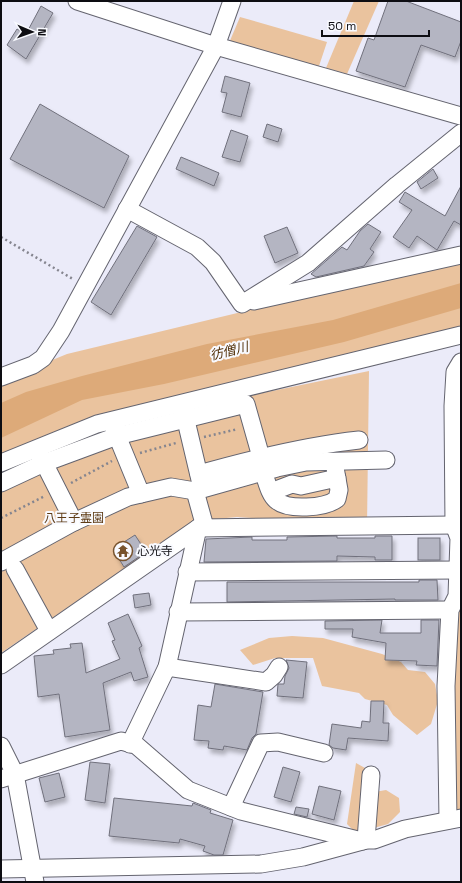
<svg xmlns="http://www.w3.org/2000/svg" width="462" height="883" viewBox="0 0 462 883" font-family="'Space Grotesk','Noto Sans JP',sans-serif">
<defs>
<filter id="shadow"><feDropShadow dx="2.5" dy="4.5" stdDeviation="2" flood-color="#0004"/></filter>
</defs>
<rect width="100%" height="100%" fill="#ebebf9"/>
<g fill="#eac39e">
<path d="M354,1H379L347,74L326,68Z"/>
<path d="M240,17L327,42L319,66L229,43Z"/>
<path d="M461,259V333L122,422L369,371L367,526L237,517L194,521L1,653V473L77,439L1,466V381L67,354Z"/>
<path d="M461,597V818L448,820L450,610Z"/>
<path d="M292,636L323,638L382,654L401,662L408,670L425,672L435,684L438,701L431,724L417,735L393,715L387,705L365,699L359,693L322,686L313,658H275L253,665L240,650L269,638Z"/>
<path d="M356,763L365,768L369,793L386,790L399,798L400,812L388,824L356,833L347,824Z"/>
</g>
<path fill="#ddaa79" d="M461,283V308L344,342L164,384L82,400L1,438V403L26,392L82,376L207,344L333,320Z"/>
<g fill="#b4b5c2" stroke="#70707c" filter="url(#shadow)">
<path d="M388,1H406L461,22V41L455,57L421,45L405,87L356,71L368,38L374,40Z"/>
<path d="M41,6L53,13L26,59L7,45L17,29L26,34Z"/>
<path d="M225,76L250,83L241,117L222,112L227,93L221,92Z"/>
<path d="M40,104L129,156L104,208L10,159Z"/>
<path d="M267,124L282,129L278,142L263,137Z"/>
<path d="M231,130L248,136L240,162L222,157Z"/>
<path d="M181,157L219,173L214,186L176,169Z"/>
<path d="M433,169L438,178L421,189L417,182Z"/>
<path d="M461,186V225L454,221L437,250L417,236L409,248L393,237L412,210L399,202L405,192L445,216Z"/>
<path d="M368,224L381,232L370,249L374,252L364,266L316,277L311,274L342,247L347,250L360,231Z"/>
<path d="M137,226L157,237L111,315L91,302Z"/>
<path d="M287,227L298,253L275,263L264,236Z"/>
<path d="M135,535L146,552L124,567L113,549Z"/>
<path d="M337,536V538H375V536H392V560H375V557L337,556V561L204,562L206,539L252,537V540H287V537Z"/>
<rect x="418" y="538" width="22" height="22"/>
<path d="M419,580H437L438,600H395V599L227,602V582H419Z"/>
<path d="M149,593L151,605L135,608L133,595Z"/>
<path d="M128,614L142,646L139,648L148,677L134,681L131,672L103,683L110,730L65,737L59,694L38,697L34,656L54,654L53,650L71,648L70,644L82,643L86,673L120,659L112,641L115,640L108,623Z"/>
<path d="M382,620L380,633H421V620H439L437,666L416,665L417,661L385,660L386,643L352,637L353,629H325V621Z"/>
<path d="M286,660L307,662L303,698L277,696L278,684H284L285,676L289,668Z"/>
<path d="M215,684L263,692L256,734L252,738L247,750L224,746L223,750L208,748L209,741L194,740L198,705L211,707Z"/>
<path d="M371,701H384L383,723H389L388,741L348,738L346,750L333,748L329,745L332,724L361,728L362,721L370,722Z"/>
<path d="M90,762L110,764L105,803L85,800Z"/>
<path d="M283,767L300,772L291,802L274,797Z"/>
<path d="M59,773L65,797L45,802L39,778Z"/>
<path d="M319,786L341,791L334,820L312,814Z"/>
<path d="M114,798L192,806L193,803L211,810L210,813L233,820L223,855H214L203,851L205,846L180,839L179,843L109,836Z"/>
<path d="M296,807L309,809L307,817L294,814Z"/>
</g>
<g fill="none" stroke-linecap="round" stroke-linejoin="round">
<g stroke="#64646f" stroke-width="19">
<g id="minor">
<path d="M77,1L216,46L461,116"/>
<path d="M127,209L197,247L213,262L242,304L308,263L397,185L461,133"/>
<path d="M254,301L461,255"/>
<path d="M1,377L33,365L43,358L61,331L216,46L232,1"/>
<path d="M183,408L201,484"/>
<path d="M113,426L141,494"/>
<path d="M39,453L74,522"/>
<path d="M1,463L97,424L461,335"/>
<path d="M263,472C267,481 269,494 276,500C288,511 325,508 337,499L339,490L334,462"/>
<path d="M199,474C252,459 304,446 359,440"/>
<path d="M1,483L44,463L117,436L246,404L261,457"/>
<path d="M271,492L292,484L301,486L337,478"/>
<path d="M205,527L195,491L277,468L306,462L386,460"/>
<path d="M1,562L72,523L128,497L171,487L195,491"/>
<path d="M15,569L49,631"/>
<path d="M187,572L458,570"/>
<path d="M178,612L450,610"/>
<path d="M1,665L198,528L454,525"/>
<path d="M167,667L266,682L274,675L279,667"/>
<path d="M130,744L167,667L198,528"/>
<path d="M1,746L15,774L35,882"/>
<path d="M1,779L121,741L136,745L188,790L241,811L362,841"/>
<path d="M231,807L261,743L278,742L324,753"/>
<path d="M448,820L446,686L450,610L457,596L459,538L454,525L453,406L455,372L461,362"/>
<path d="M366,840L371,775"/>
<path d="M1,869L261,864L303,857L366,840H374L405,829L461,818"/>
</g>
</g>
<g stroke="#85858f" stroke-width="2.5" stroke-dasharray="2 3" stroke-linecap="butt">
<path d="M1,237L73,279"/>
<path d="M204,437L238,429"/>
<path d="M140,453L176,443"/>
<path d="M71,483L112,461"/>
<path d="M1,518L45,496"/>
</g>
<use href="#minor" stroke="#fff" stroke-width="17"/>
</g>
<defs>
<g id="temple-ring" transform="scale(1)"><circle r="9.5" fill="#f9faff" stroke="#78532d" stroke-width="1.5"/><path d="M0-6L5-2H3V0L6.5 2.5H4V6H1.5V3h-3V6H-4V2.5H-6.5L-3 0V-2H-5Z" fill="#78532d"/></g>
</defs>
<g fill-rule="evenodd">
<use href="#temple-ring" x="123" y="551"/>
</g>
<g text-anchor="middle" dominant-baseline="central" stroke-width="4" stroke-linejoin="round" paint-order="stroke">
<g font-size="12" fill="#5e3b16" stroke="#f9faff">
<text x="74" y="518">八王子霊園</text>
</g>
<g font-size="12" fill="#0d0d12" stroke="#f9faff" text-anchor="start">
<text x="137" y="551">心光寺</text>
</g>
<g font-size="13" font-style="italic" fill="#523008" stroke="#f9faff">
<text transform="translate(229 351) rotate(-14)">彷僧川</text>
</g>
</g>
<rect width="462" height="883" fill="none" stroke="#0d0d12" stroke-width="4"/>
<g transform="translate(32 32) rotate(92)" stroke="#f9faff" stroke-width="3" paint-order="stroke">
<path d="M0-3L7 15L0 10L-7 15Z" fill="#0d0d12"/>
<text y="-6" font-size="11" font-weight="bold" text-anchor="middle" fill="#0d0d12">N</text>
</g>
<path d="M322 30v6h107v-6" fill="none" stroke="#0d0d12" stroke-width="2"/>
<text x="328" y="30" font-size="12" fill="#0d0d12" stroke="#f9faff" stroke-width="3" paint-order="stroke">50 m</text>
</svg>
